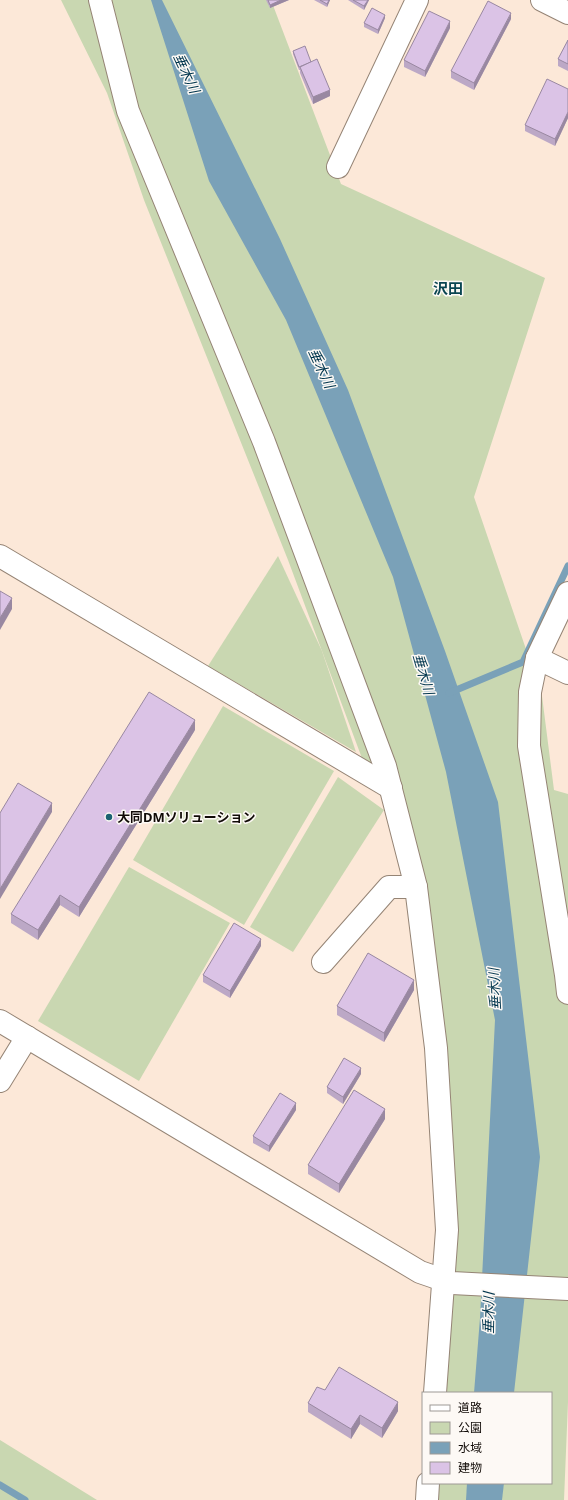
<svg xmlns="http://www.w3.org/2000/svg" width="568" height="1500" viewBox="0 0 568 1500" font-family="'Noto Sans','Noto Sans JP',sans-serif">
<rect width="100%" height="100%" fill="#fce8d8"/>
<g fill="#c9d7b1">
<path d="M61,0H271L341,184L545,278L474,497L542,696L554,790L568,794V1402L564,1500H428L429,1483H551V1393H432L441,1137L396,785L363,761L288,560L144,200L107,93Z"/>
<path d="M278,556L322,651L356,752L208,666Z"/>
<path d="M223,706L334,771L244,925L133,860Z"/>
<path d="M338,777L384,810L293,952L250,927Z"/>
<path d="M129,867L230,923L139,1081L38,1021Z"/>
<path d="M0,1440L97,1500H0Z"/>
</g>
<g fill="#7aa1b8">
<path d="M151,0H162L280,239L348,390L445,651L498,802L540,1157L514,1393H474L480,1318L495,1020L446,772L393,577L286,320L209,181Z"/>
<path d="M467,1483H504L502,1500H466Z"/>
</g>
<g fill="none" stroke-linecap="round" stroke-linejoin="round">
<g stroke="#7aa1b8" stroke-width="7">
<path d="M449,693L523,662L568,566"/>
<path d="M0,1485L25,1500"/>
</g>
<g stroke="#958475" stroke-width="24">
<g id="minor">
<path d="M100,0L128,111L264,442L385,766L416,887L436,1048L447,1230L435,1393"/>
<path d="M542,0L568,13"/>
<path d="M338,167L417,0"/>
<path d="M0,556L391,788"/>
<path d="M568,593L537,658L530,692L529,746L566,975L568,993"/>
<path d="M537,658L568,673"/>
<path d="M323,962L389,887H416"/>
<path d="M0,1021L420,1272L452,1283L568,1289"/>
<path d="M0,1081L27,1037"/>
<path d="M427,1500L428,1483"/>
</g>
</g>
<use href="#minor" stroke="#fff" stroke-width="22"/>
</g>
<g fill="#bca8c6">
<path d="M266,0H289L270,8Z"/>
<path d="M314,0H330L327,7Z"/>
<path d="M348,0H369L364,10Z"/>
<path d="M385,18L378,34L364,27V23Z"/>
<path d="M511,19L474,90L451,78V71Z"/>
<path d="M450,28L425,77L404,67V60Z"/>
<path d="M568,40V71L558,66V59Z"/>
<path d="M293,51L311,62L330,96L313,104L300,73V70H299L293,54Z"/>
<path d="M568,89V118L555,146L525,131V125Z"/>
<path d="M195,730L79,917L60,905L38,940L11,923V914Z"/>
<path d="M261,946L230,998L203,982V975Z"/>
<path d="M414,990L384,1042L337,1015V1006Z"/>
<path d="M361,1074L343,1104L327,1093V1087Z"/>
<path d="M296,1110L269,1152L253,1143V1136Z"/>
<path d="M385,1119L339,1193L308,1174V1165Z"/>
<path d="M308,1403L398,1411L382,1438L360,1424L351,1439L308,1412Z"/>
</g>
<g fill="#9988a1">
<path d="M281,0H289L270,8V5Z"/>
<path d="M329,0H330L327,7V4Z"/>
<path d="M368,0H369L364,10V6Z"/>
<path d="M511,13V19L474,90V83Z"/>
<path d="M385,15V18L378,34V30Z"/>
<path d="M450,21V28L425,77V71Z"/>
<path d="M330,90V96L313,104V97Z"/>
<path d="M568,112V118L555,146V139Z"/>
<path d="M12,598V609L0,630V618Z"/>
<path d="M195,720V730L79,917V907Z"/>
<path d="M52,803V812L0,899V889Z"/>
<path d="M60,895V905L38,940V930Z"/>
<path d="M261,939V946L230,998V991Z"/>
<path d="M414,980V990L384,1042V1033Z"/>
<path d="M361,1068V1074L343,1104V1097Z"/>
<path d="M296,1103V1110L269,1152V1146Z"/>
<path d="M385,1109V1119L339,1193V1184Z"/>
<path d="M398,1402V1411L382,1438V1428Z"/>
<path d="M360,1415V1424L351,1439V1429Z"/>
</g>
<g fill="#dbc3e6" stroke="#9988a1">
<path d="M268,0H281L270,5Z"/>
<path d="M320,0H329L327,4Z"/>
<path d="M353,0H368L364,6Z"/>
<path d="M488,1L511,13L474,83L451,71Z"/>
<path d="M372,8L385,15L378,30L364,23Z"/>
<path d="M429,11L450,21L425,71L404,60Z"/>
<path d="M568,40V64L558,59Z"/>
<path d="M305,46L311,62L299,67L293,51Z"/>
<path d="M317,59L330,90L313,97L300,67Z"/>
<path d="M547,79L568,89V112L555,139L525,125Z"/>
<path d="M0,591L12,598L0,618Z"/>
<path d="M149,692L195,720L79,907L60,895L38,930L11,914Z"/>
<path d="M18,783L52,803L0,889V813Z"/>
<path d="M234,923L261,939L230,991L203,975Z"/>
<path d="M368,953L414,980L384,1033L337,1006Z"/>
<path d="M344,1058L361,1068L343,1097L327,1087Z"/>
<path d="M354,1090L385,1109L339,1184L308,1165Z"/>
<path d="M280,1093L296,1103L269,1146L253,1136Z"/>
<path d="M339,1367L398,1402L382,1428L360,1415L351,1429L308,1403L317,1387L325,1390Z"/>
</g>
<circle fill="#1b6272" stroke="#fdf9f5" stroke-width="1.5" cx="109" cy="817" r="4"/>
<g text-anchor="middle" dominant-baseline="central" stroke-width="3" stroke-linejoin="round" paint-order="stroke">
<g font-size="13" font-weight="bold" fill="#100a06" stroke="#fdf9f5" text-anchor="start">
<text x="117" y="817">大同DMソリューション</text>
</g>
<g font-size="14" font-style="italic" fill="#00354d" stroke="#fdf9f5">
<text transform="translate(187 73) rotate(65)">垂木川</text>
<text transform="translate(322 368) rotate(65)">垂木川</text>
<text transform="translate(424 674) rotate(74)">垂木川</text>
<text transform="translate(494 989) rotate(-93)">垂木川</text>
<text transform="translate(488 1313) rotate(-89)">垂木川</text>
</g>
<g font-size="15" font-weight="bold" fill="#0a4552" stroke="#fdf9f5">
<text x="448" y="288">沢田</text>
</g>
</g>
<rect x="422" y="1392" width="130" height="92" fill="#fdf9f5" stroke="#9e9995"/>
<rect x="430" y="1405" width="20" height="6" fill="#ffffff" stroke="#9e9995"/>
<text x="458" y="1412" font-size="12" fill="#100a06">道路</text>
<rect x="430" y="1422" width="20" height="12" fill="#c9d7b1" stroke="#9e9995"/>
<text x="458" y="1432" font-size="12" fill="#100a06">公園</text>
<rect x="430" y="1442" width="20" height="12" fill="#7aa1b8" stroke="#9e9995"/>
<text x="458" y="1452" font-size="12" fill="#100a06">水域</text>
<rect x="430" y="1462" width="20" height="12" fill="#dbc3e6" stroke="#9e9995"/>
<text x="458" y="1472" font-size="12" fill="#100a06">建物</text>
</svg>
